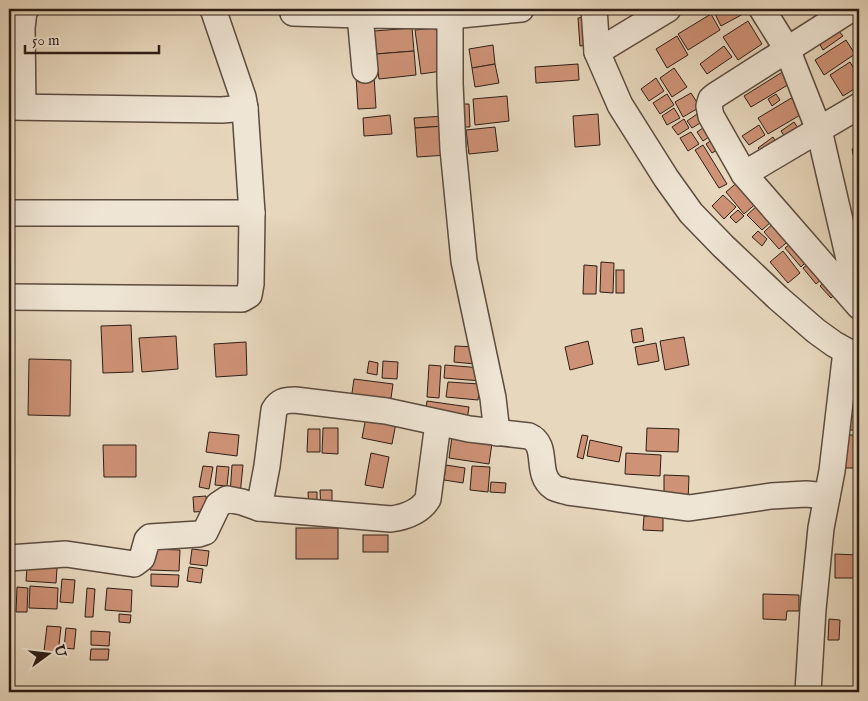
<svg xmlns="http://www.w3.org/2000/svg" width="868" height="701" viewBox="0 0 868 701" font-family="'IM FELL English',serif">
<rect width="100%" height="100%" fill="#e7d7bd"/>
<filter id="stains"><feTurbulence type="fractalNoise" baseFrequency=".004" numOctaves="4"/><feColorMatrix values="0 0 0 0 .2 0 0 0 0 .09 0 0 0 0 .02 0 0 0 .5 -.17"/></filter>
<radialGradient id="worn" r=".72"><stop offset=".6" stop-color="#630" stop-opacity="0"/><stop offset="1" stop-color="#630" stop-opacity=".3"/></radialGradient>
<g fill="#ce9277" stroke="#2d1e15">
<path d="M721,9H740L743,14L721,26L714,12Z"/>
<path d="M711,14L720,30L688,50L678,34Z"/>
<path d="M585,17L588,45L580,46L578,18Z"/>
<path d="M748,21L762,44L738,60L723,37Z"/>
<path d="M412,28L414,51L376,54L374,31Z"/>
<path d="M436,28L442,71L421,74L415,30Z"/>
<path d="M838,30L843,36L823,50L819,43Z"/>
<path d="M677,36L688,55L667,68L656,49Z"/>
<path d="M846,40L855,54L824,75L815,60Z"/>
<path d="M493,45L495,64L472,68L469,49Z"/>
<path d="M724,46L732,57L707,74L700,64Z"/>
<path d="M414,51L416,75L379,79L376,54Z"/>
<path d="M850,62L859,77V86L843,96L830,75Z"/>
<path d="M495,64L499,83L475,87L472,68Z"/>
<path d="M578,64L579,80L536,83L535,67Z"/>
<path d="M674,68L687,87L672,97L660,78Z"/>
<path d="M784,71L791,83L751,107L744,96Z"/>
<path d="M374,75L376,108L358,109L356,76Z"/>
<path d="M656,78L664,91L649,101L641,89Z"/>
<path d="M691,93L700,107L683,117L675,102Z"/>
<path d="M667,94L674,105L660,114L653,103Z"/>
<path d="M776,94L780,100L772,106L768,99Z"/>
<path d="M798,94L807,111L768,134L758,118Z"/>
<path d="M507,96L509,121L475,125L473,99Z"/>
<path d="M459,104H469L470,127H459Z"/>
<path d="M674,108L680,118L667,125L662,116Z"/>
<path d="M700,112L705,120L692,128L687,121Z"/>
<path d="M598,114L600,145L575,147L573,116Z"/>
<path d="M390,115L392,134L364,136L363,118Z"/>
<path d="M444,116L445,126L415,128L414,118Z"/>
<path d="M684,119L689,128L678,135L672,127Z"/>
<path d="M794,122L800,131L787,140L781,131Z"/>
<path d="M709,124L715,133L703,141L697,132Z"/>
<path d="M759,125L765,135L749,145L742,136Z"/>
<path d="M445,126L447,155L417,157L415,128Z"/>
<path d="M495,127L498,151L469,154L466,130Z"/>
<path d="M691,132L699,144L688,151L680,138Z"/>
<path d="M773,137L777,144L763,154L758,148Z"/>
<path d="M713,139L719,149L712,153L706,144Z"/>
<path d="M703,145L727,184L719,188L695,150Z"/>
<path d="M859,147V178H858L852,149Z"/>
<path d="M740,180L759,201L744,214L726,192Z"/>
<path d="M723,195L736,207L724,219L712,206Z"/>
<path d="M758,205L772,221L762,230L747,215Z"/>
<path d="M738,210L744,216L736,223L730,217Z"/>
<path d="M777,220L792,238L779,249L764,232Z"/>
<path d="M758,231L767,239L762,246L752,237Z"/>
<path d="M795,240L810,258L801,267L785,248Z"/>
<path d="M783,251L800,273L788,283L770,262Z"/>
<path d="M813,260L825,276L816,284L803,268Z"/>
<path d="M601,262L614,263L613,293L600,292Z"/>
<path d="M584,265L597,266L596,294H583Z"/>
<rect x="616" y="270" width="8" height="23"/>
<path d="M830,277L841,289L831,298L820,286Z"/>
<path d="M131,325L133,372L103,373L101,326Z"/>
<path d="M642,328L644,341L633,343L631,330Z"/>
<path d="M176,336L178,369L142,372L139,338Z"/>
<path d="M684,337L689,365L665,370L660,341Z"/>
<path d="M588,341L593,364L570,370L565,347Z"/>
<path d="M246,342L247,375L216,377L214,344Z"/>
<path d="M656,343L659,361L638,365L635,347Z"/>
<path d="M455,346L476,347L475,364L454,362Z"/>
<path d="M29,359L71,360L70,416L28,415Z"/>
<path d="M369,361L378,363L377,375L367,373Z"/>
<path d="M383,361L398,362L397,379L382,378Z"/>
<path d="M429,365L441,366L439,398L427,397Z"/>
<path d="M445,365L482,368L481,381L444,378Z"/>
<path d="M354,379L393,384L390,405L351,400Z"/>
<path d="M448,382L480,384L478,400L446,397Z"/>
<path d="M427,401L469,407L467,420L425,414Z"/>
<rect x="850" y="416" width="9" height="14"/>
<path d="M366,417L396,423L392,444L362,438Z"/>
<path d="M323,428H338V454L322,453Z"/>
<path d="M647,428L679,429L678,452L646,451Z"/>
<path d="M308,429H320V452H307Z"/>
<path d="M453,430L493,436L489,464L449,458Z"/>
<path d="M209,432L239,435L237,456L206,452Z"/>
<path d="M582,435L588,436L583,459L577,457Z"/>
<path d="M843,435H859V468H844Z"/>
<path d="M590,440L622,447L619,462L587,456Z"/>
<path d="M103,445H136V477H104Z"/>
<path d="M371,453L389,457L383,488L365,485Z"/>
<path d="M626,453L661,455L660,476L625,474Z"/>
<path d="M232,465H243L240,495L230,494Z"/>
<path d="M446,465L465,468L463,483L444,480Z"/>
<path d="M203,466L213,467L209,489L199,487Z"/>
<path d="M217,466L229,467L227,486L215,485Z"/>
<path d="M472,466L490,467L488,492L470,490Z"/>
<path d="M664,475L689,476L688,502H664Z"/>
<path d="M491,482L506,483L505,493L490,492Z"/>
<path d="M320,490H332V511H321Z"/>
<path d="M308,492H317V510H309Z"/>
<rect x="855" y="495" width="4" height="13"/>
<path d="M206,496L207,511L194,512L193,497Z"/>
<path d="M644,516L663,517V531L643,530Z"/>
<rect x="296" y="528" width="42" height="31"/>
<rect x="363" y="535" width="25" height="17"/>
<path d="M151,549L180,550L179,571L150,570Z"/>
<path d="M192,549L209,551L207,566L190,564Z"/>
<path d="M835,554L859,555V578H835Z"/>
<path d="M27,567L57,568L56,583L26,581Z"/>
<path d="M189,567L203,569L201,583L187,581Z"/>
<path d="M151,574L179,575L178,587L151,586Z"/>
<path d="M62,579L75,580L73,603L60,602Z"/>
<path d="M30,586L58,588L57,609L29,608Z"/>
<path d="M17,587L28,588L27,612H16Z"/>
<path d="M87,588L95,589L93,617H85Z"/>
<path d="M107,588L132,590L131,612L105,610Z"/>
<path d="M763,594L799,595V611H787L786,620L763,619Z"/>
<path d="M119,614L131,615L130,623L119,622Z"/>
<path d="M829,619L840,620L839,640H828Z"/>
<path d="M47,626L61,627L58,653L44,651Z"/>
<path d="M66,628L76,629L74,649L64,648Z"/>
<path d="M91,631L110,632L109,646L91,645Z"/>
<path d="M91,649H109L108,660H90Z"/>
</g>
<g fill="none" stroke-linecap="round" stroke-linejoin="round">
<g stroke="#5c4c3f" stroke-width="28">
<g id="minor">
<path d="M594,9L597,52L620,105L666,178L691,213L723,246L778,298L816,331L834,344L859,358"/>
<path d="M762,9L787,49L819,130L859,302"/>
<path d="M851,9L716,95L711,99L709,106L711,116L744,174L859,306"/>
<path d="M293,13L360,15L450,16L521,9"/>
<path d="M360,15L365,70"/>
<path d="M450,16V84L453,149L464,261L493,398L497,433"/>
<path d="M597,52L668,9"/>
<path d="M9,107L222,110L245,108L243,97L213,9"/>
<path d="M23,107L22,28L24,11L26,9"/>
<path d="M744,174L859,106"/>
<path d="M9,213H252"/>
<path d="M9,297L242,299L249,295L251,284L252,213L245,108"/>
<path d="M259,508L391,519C405,517 420,512 428,499L438,423"/>
<path d="M9,558L66,554L134,564L142,558L147,540L150,537L199,534L205,532L218,505L227,499L242,502L259,508L267,466L274,410C279,401 285,400 295,400L386,411L469,429L529,436C550,445 534,474 553,487C557,490 563,490 568,492L689,508L771,496L806,494L827,496"/>
<path d="M808,692L813,609L821,528L832,471L846,351"/>
</g>
</g>
<use href="#minor" stroke="#efe5d4" stroke-width="25"/>
</g>
<rect width="868" height="701" fill="none" stroke="#e7d7bd" stroke-width="30"/>
<rect x="10" y="10" width="848" height="681" fill="none" stroke="#2d1e15" stroke-width="2.5"/>
<rect x="15" y="15" width="838" height="671" fill="none" stroke="#2d1e15"/>
<g transform="translate(48 654) rotate(75)" stroke="#efe5d4" stroke-width="4" paint-order="stroke">
<path d="M0-4L9 19L0 12L-9 19Z" fill="#2d1e15"/>
<text y="-8" font-size="14" font-weight="bold" text-anchor="middle" fill="#2d1e15">U</text>
</g>
<path d="M25 45v8h134v-8" fill="none" stroke="#2d1e15" stroke-width="2.5"/>
<text x="32" y="45" font-size="15" fill="#2d1e15" stroke="#efe5d4" stroke-width="4" paint-order="stroke">50 m</text>
<rect width="100%" height="100%" filter="url(#stains)"/>
<rect width="100%" height="100%" fill="url(#worn)"/>
</svg>
